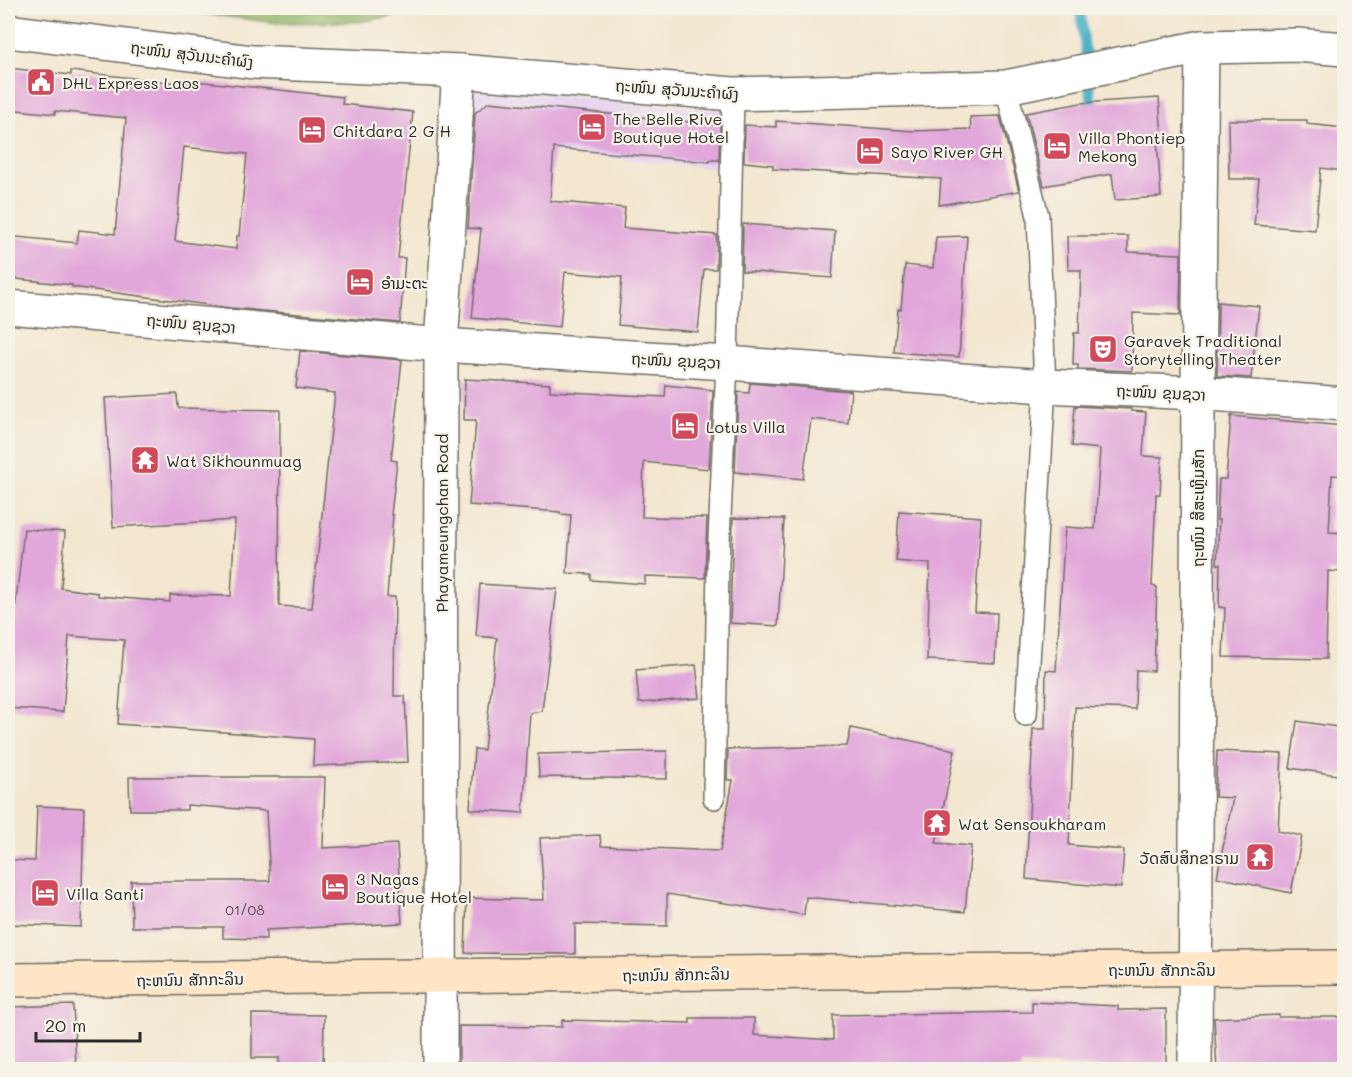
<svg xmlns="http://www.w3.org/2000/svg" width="1352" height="1077" viewBox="0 0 1352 1077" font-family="Mali,'Noto Sans Lao',sans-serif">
<rect width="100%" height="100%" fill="#f7f3e8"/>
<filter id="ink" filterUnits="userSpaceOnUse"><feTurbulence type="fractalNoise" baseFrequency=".0167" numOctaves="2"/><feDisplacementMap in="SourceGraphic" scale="12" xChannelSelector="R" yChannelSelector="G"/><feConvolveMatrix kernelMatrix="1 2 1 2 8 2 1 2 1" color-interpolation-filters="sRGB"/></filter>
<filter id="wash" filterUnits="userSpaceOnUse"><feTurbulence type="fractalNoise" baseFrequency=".008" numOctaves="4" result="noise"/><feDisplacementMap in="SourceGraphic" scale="24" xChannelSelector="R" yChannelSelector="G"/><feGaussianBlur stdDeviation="1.35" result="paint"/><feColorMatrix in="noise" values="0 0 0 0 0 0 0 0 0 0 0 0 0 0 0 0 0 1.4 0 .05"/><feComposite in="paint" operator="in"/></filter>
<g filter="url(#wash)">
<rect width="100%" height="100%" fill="#f3e7d0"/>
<path fill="#e6d3f0" d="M466,86L723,110L718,168L461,144Z"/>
<path fill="#93b569" stroke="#5f704a" stroke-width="1.5" d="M158,8H428L429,9L359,22L277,23Z"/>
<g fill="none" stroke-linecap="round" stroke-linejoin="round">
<path stroke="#47afc6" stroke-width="10" d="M1080,8L1093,114"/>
</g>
<g id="blocks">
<g fill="#e1a6da" fill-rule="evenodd">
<path d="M8,68L71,75V71L195,85L196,81L289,91L343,97L342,104L413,112L398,258H405L400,323L231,308L72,287V285L8,278V236L77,243L79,230L115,234L126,118L55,111V114L8,109ZM184,147L247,154L239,236H237L236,249L175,241Z"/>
<path d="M1159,98L1162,137H1157L1161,197L1115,200L1112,174L1044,186L1026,113L1081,103Z"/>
<path d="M489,102L720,125L719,160H710V162L554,148L550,201L625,208L623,228L717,235L716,269H704L698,332L618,325L622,277L565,272L560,327L472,318L481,229L468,228L475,113Z"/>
<path d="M1000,116L1019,191L939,205L941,179L773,169V165L744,162L745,125L776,127V121L914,131L971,129L970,117Z"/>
<path d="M1228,120H1307V124L1344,128V171L1321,168L1315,230L1254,225L1259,179H1229Z"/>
<path d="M743,224L835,231L832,278L742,271Z"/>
<path d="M967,236L959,357L894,352L898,309H901L905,265L933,268L936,237Z"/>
<path d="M1067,236H1128V252L1181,254L1180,315L1133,313L1132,371L1078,369V365H1073L1074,333H1079L1081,270H1068Z"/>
<path d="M1218,302L1259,306L1251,378L1217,376Z"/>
<path d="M300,351L402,360L391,460L397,461L391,515H393L387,597H395L394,696H405L408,762L313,766L314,739L118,724L124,640L69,636L63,712L8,708V637H12L24,529L65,532L61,588L98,593V596L170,602V595L231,596L235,520L113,527L105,398L177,394L178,408L280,410L279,606L312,608L335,393L296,388Z"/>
<path d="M465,379L550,384V391L665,397L666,385L713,390L709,469L644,462L642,517L707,518L705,578L645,576V584L591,580V574L567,573L571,515L560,514V512L469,505L476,420H464Z"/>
<path d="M750,383L851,391L848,423L811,419L803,479L735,472L738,392L749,393Z"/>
<path d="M1075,406L1131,409V411L1146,412L1143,456L1162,457L1160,494H1156L1152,586L1157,587L1154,671L1136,670L1135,709L1075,707L1069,845L1124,850L1121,888L1026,879L1033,729H1045L1046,670L1056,671L1065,527L1095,529L1100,449L1072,446Z"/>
<path d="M1231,416L1344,426V476L1332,475L1329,532L1343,533L1341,572L1328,571L1326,659L1223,657L1225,608L1219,607L1220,564H1217L1219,520H1217L1219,479H1226Z"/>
<path d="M899,511L981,517L975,612L997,613L995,663L927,660L930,564L896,561Z"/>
<path d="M733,518L784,519L778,626L730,623Z"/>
<path d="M480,584L557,589L542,711L530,713L523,813L470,809L474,749L484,750L497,638L476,636Z"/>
<path d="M696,665L700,698L639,703L636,670Z"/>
<path d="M1297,721L1344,728V776L1290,768Z"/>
<path d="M851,728L955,750L936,843L971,846L965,912L806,897L804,915L667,894V926L575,924V954L465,953L467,898L544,900L540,838L600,835L601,846L720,851L733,780H727L728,749L847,746Z"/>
<path d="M667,751V779L539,777L538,754Z"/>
<path d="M1217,751L1282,754L1278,831L1302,836L1291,893L1217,877L1233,798L1215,797Z"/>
<path d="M129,777H325L323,848L397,844L402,923L266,930V939L223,938V927H132L131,881H270L266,811L187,805V810H130Z"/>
<path d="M37,806L84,808L81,927L8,924V860L35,861Z"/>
<path d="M1032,1002L1118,1006V1010L1166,1009V1069L1021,1065V1070H900V1065L805,1067V1070H459V1026L562,1027V1020L690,1023V1018H754V1035L833,1040V1015L1032,1012Z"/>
<path d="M73,1005L76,1064L8,1066V1007Z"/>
<path d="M252,1014L324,1015L323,1070H279V1058H252Z"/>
<path d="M1279,1015V1017H1344V1069L1217,1070L1214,1018Z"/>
</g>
</g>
</g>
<g filter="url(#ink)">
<use href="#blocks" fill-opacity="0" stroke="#716d65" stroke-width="1.5"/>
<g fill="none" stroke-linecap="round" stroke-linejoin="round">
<g stroke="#716d65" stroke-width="24">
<g id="service">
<path d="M1006,87L1038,216L1045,386L1026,715"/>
<path d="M714,798L718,562L727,363L733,94"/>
</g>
</g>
<g stroke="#716d65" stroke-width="36">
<g id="minor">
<path d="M8,31L253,62L459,71L733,94L1006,87L1202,47L1297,45L1344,49"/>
<path d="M8,307L441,345L727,363L1045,386L1198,393L1344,404"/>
<path d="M440,1070L441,345L459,71"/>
<path d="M1195,1070L1198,393L1202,47"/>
</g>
</g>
<g stroke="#716d65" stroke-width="36">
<path id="secondary" d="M8,980L1344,967"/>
</g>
<use href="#service" stroke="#fff" stroke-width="21"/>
<use href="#minor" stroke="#fff" stroke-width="33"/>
<use href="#secondary" stroke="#fde5c5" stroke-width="33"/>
</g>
</g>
<defs>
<g id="civic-square" transform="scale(1.5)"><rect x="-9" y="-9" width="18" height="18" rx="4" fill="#d1495b" stroke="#f7f3e8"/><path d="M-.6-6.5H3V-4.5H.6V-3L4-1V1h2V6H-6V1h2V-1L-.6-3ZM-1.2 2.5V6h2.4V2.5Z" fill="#fff"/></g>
<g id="hotel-square" transform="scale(1.5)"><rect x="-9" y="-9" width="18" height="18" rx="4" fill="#d1495b" stroke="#f7f3e8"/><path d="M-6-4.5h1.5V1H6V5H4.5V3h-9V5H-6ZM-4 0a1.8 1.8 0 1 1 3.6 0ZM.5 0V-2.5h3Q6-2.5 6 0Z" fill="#fff"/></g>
<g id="theatre-square" transform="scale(1.5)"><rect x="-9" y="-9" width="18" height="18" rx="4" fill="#d1495b" stroke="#f7f3e8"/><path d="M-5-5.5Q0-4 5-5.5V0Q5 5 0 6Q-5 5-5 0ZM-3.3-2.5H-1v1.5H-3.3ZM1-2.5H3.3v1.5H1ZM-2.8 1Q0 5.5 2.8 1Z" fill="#fff"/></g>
<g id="temple-square" transform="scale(1.5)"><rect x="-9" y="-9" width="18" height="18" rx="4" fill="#d1495b" stroke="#f7f3e8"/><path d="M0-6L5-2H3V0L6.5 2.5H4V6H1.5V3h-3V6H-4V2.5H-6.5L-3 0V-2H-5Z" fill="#fff"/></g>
</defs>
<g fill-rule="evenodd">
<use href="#civic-square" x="41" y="82"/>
<use href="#hotel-square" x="592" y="127"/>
<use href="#hotel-square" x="312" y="130"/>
<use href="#hotel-square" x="1057" y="146"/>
<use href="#hotel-square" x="870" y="151"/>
<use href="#hotel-square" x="360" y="282"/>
<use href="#theatre-square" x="1103" y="349"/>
<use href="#hotel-square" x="685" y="426"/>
<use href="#temple-square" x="145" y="460"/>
<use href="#temple-square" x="937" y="823"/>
<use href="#temple-square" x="1260" y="857"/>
<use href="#hotel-square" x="335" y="887"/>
<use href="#hotel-square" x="45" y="893"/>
</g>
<g text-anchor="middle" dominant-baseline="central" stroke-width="4.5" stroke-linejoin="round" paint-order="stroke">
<g font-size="14" fill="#584a57">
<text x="245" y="909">01/08</text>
</g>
<g font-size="16" fill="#2b2b2b" stroke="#f7f3e8">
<text transform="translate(192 54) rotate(7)">ຖະໜົນ ສຸວັນນະຄໍາຜົງ</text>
<text transform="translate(677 89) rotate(4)">ຖະໜົນ ສຸວັນນະຄໍາຜົງ</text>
<text transform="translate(191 323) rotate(5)">ຖະໜົນ ຂຸນຊວາ</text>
<text transform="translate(676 360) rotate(3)">ຖະໜົນ ຂຸນຊວາ</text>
<text transform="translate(1161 392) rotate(3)">ຖະໜົນ ຂຸນຊວາ</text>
<text transform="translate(1197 508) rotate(-90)">ຖະໜົນ ສີສະເຫຼີມສັກ</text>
<text transform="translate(441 523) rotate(-90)">Phayameungchan Road</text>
<text x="1162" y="969">ຖະຫນົນ ສັກກະລິນ</text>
<text transform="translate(676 974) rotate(-1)">ຖະຫນົນ ສັກກະລິນ</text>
<text transform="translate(190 979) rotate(-1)">ຖະຫນົນ ສັກກະລິນ</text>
</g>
<g font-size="16" fill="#2b2b2b" stroke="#f7f3e8" text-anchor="start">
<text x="62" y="82">DHL Express Laos</text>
<text x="613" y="118">The Belle Rive<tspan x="613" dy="18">Boutique Hotel</tspan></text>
<text x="333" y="130">Chitdara 2 G H</text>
<text x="1078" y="137">Villa Phontiep<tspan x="1078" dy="18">Mekong</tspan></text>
<text x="891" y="151">Sayo River GH</text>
<text x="381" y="282">ອຳມະຕະ</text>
<text x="1124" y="340">Garavek Traditional<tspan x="1124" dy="18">Storytelling Theater</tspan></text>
<text x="706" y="426">Lotus Villa</text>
<text x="166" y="460">Wat Sikhounmuag</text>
<text x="958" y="823">Wat Sensoukharam</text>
<text x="1239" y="857" text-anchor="end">ວັດສົບສິກຂາຣາມ</text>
<text x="356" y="878">3 Nagas<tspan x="356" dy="18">Boutique Hotel</tspan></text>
<text x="66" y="893">Villa Santi</text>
</g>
</g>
<rect width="1352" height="1077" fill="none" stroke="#f7f3e8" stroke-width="30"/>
<path d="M36 1032v9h104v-9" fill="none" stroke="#2b2b2b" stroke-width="3"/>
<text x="45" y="1032" font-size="18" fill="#2b2b2b" stroke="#f7f3e8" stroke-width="4.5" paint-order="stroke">20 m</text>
</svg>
